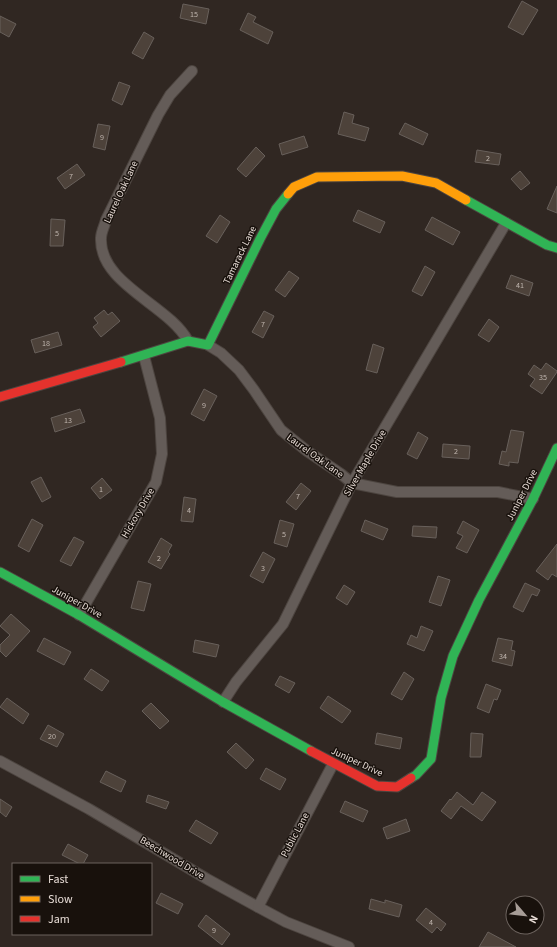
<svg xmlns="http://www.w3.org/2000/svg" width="557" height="947" viewBox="0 0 557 947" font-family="'Source Sans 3',sans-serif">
<rect width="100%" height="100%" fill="#302722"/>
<g fill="#4d423a" stroke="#68605b">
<path d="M522,1L538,10L523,35L508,27Z"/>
<path d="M183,4L209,9L206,24L180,18Z"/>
<path d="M248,13L256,17L253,22L273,32L268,44L240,30Z"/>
<path d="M0,16L16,24L9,37L0,32Z"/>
<path d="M144,32L154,38L143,59L132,53Z"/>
<path d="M119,82L130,86L122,105L112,100Z"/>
<path d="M344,112L354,115L352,123L369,128L365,141L338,134Z"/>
<path d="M405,123L428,134L423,145L399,134Z"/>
<path d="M98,124L110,126L105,150L93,147Z"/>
<path d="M304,136L308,147L282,155L279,144Z"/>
<path d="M256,147L265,156L246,177L237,169Z"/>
<path d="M477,150L501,154L499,165L475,162Z"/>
<path d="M77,164L85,175L65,189L57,178Z"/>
<path d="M520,171L530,183L521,190L511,179Z"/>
<path d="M557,186V213L547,209Z"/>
<path d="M358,210L385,222L380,233L353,221Z"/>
<path d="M220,215L230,222L217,243L206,236Z"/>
<path d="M432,217L460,232L453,245L425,230Z"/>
<path d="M51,219L65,220L63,246H50Z"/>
<path d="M425,266L435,272L422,296L412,291Z"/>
<path d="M289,271L299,278L285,297L275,290Z"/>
<path d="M511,275L533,283L529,296L506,288Z"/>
<path d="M104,310L108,315L112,312L120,321L101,337L93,327L98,323L94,318Z"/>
<path d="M264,311L274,316L263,338L252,332Z"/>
<path d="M489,319L499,327L489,342L478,335Z"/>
<path d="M58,332L62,345L35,353L31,340Z"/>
<path d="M373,344L384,348L377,373L366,370Z"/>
<path d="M546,363L557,371V372L542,394L530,386L535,379L528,374L534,365L541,370Z"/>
<path d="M204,389L217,396L204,421L191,414Z"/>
<path d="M80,409L85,422L55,432L51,418Z"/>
<path d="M511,430L524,432L518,463L509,462V466L499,464L502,451L506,452Z"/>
<path d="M418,432L428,438L417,459L407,454Z"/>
<path d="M443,444L470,446L469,459L442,457Z"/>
<path d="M41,477L51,497L42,502L31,482Z"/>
<path d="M102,478L112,490L100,499L91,488Z"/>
<path d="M301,483L311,491L296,510L286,502Z"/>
<path d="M184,497L196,499L193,522L181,521Z"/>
<path d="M32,519L43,525L29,552L18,546Z"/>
<path d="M280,520L294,524L287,547L274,543Z"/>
<path d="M365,520L388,529L383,540L361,531Z"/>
<path d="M463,521L479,530L467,553L456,548L463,536L457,533Z"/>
<path d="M413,526L437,527L436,538L412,536Z"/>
<path d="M74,537L84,542L71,566L60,561Z"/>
<path d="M161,538L172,545L168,552L170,554L161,569L148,562Z"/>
<path d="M557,544V577L552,574L548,580L536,571Z"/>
<path d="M263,552L275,559L263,583L250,576Z"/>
<path d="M438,576L450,580L441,606L429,602Z"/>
<path d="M138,581L151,584L144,611L131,608Z"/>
<path d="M525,583L540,590L537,596L532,594L523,612L513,607Z"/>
<path d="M344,585L355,592L347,605L336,598Z"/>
<path d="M11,614L30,631L6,657L0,651V645L10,635L0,626Z"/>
<path d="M421,626L433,631L424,651L407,644L411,635L417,638Z"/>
<path d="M44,638L71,652L64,665L37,651Z"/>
<path d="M498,638L513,641L511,650L515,651L512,666L492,661Z"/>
<path d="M195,640L219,645L216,657L193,652Z"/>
<path d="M91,669L109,681L102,691L84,679Z"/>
<path d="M404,672L414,679L402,700L391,694Z"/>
<path d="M280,676L295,683L289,693L275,685Z"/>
<path d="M486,684L501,690L497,700L494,699L489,713L477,708Z"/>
<path d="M328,696L351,711L342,723L320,708Z"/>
<path d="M7,698L29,714L23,724L0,707Z"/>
<path d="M151,703L169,721L160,729L142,711Z"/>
<path d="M48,725L64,734L57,747L40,739Z"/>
<path d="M377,733L402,738L400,749L375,744Z"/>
<path d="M471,733L483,734L481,757H470Z"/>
<path d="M236,743L254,760L246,769L227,752Z"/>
<path d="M266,768L286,779L280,790L260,779Z"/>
<path d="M106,771L126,781L121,792L100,782Z"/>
<path d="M457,792L473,805L482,792L496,802L482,821L461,806L451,819L441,811L450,799L451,800Z"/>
<path d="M148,795L169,802L166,809L146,802Z"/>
<path d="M0,799L12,807L6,817L0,812Z"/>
<path d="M345,801L368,811L363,822L340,812Z"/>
<path d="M406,819L410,831L387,839L383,828Z"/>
<path d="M196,820L218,833L211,844L189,831Z"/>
<path d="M68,844L88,855L83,864H80L62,855Z"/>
<path d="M161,893L183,904L178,914L156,903Z"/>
<path d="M371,899L385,903V900L402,905L399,917L369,909Z"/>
<path d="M426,908L446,924L441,931L437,927L432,933L416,920Z"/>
<path d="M206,915L230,934L222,945L198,926Z"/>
<path d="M488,932L516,947H479Z"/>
</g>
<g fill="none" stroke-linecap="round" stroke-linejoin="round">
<g stroke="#4d4540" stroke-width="12">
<g id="street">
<path d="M188,341C169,305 99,284 101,238C101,232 105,225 106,220L158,115L170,95L192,71"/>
<path d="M208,345L221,353L239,370L254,390L281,430L307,451L341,474L352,483L397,492H498L533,499"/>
<path d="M79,615L156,482L162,454L160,418L144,356"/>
<path d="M223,702L236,682L283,624L352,483L506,223"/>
<path d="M0,761L89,809L207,879L258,907L286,922L349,947"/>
<path d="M258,907L333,764"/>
</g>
</g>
<g stroke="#4d4540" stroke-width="11">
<g id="fast">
<path d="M466,200L547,245L557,248"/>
<path d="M121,362L188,341L208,345L260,239L276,209L288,194"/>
<path d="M0,572L79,615L223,702L311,751"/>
<path d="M411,778L416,775L431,759L441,698L453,656L479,600L533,499L557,448"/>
</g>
</g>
<g stroke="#4d4540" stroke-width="11">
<path id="slow" d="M288,194L294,187L317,177L402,176L436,183L466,200"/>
</g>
<g stroke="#4d4540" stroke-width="11">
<g id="jam">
<path d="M0,397L121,362"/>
<path d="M311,751L377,786L397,787L411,778"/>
</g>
</g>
<use href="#street" stroke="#645c58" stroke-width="10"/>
<use href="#fast" stroke="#30b455" stroke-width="9"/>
<use href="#slow" stroke="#ff9f0a" stroke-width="9"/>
<use href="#jam" stroke="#e5322d" stroke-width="9"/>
</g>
<g text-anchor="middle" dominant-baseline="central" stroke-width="3" stroke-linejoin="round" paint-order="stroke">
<g font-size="8" fill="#c0b6af">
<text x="194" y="14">15</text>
<text x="102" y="137">9</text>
<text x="488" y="158">2</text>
<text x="71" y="176">7</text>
<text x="57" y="233">5</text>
<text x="520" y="285">41</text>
<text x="263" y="324">7</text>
<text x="46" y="343">18</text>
<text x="543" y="377">35</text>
<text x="204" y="405">9</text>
<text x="68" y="420">13</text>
<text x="456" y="451">2</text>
<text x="101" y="489">1</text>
<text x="298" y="496">7</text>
<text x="189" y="510">4</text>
<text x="284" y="534">5</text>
<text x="159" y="558">2</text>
<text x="263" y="568">3</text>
<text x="503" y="656">34</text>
<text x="52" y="736">20</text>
<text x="431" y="922">4</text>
<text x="214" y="930">9</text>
</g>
<g font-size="10" fill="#e7dcd6" stroke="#18110c">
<text transform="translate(121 192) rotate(-65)">Laurel Oak Lane</text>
<text transform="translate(240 255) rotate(-64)">Tamarack Lane</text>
<text transform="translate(315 456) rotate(36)">Laurel Oak Lane</text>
<text transform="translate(365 463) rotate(-60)">Silver Maple Drive</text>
<text transform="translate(522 495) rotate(-63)">Juniper Drive</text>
<text transform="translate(138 513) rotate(-60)">Hickory Drive</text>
<text transform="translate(77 602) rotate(29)">Juniper Drive</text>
<text transform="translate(357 762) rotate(25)">Juniper Drive</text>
<text transform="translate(295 835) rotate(-62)">Public Lane</text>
<text transform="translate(172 858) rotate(31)">Beechwood Drive</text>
</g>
</g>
<rect x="12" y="863" width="140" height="72" fill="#18110c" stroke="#6b625d"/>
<rect x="20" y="876" width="20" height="6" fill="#30b455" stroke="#6b625d"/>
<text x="48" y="883" font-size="12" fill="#e7dcd6">Fast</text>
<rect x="20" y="896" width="20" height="6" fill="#ff9f0a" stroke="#6b625d"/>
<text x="48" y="903" font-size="12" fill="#e7dcd6">Slow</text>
<rect x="20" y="916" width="20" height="6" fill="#e5322d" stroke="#6b625d"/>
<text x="48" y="923" font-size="12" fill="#e7dcd6">Jam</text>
<g transform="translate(525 915) rotate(118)"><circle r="19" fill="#18110c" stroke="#6b625d"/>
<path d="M0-3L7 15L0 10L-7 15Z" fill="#a79d97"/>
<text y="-6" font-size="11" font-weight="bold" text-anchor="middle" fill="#e7dcd6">N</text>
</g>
</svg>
